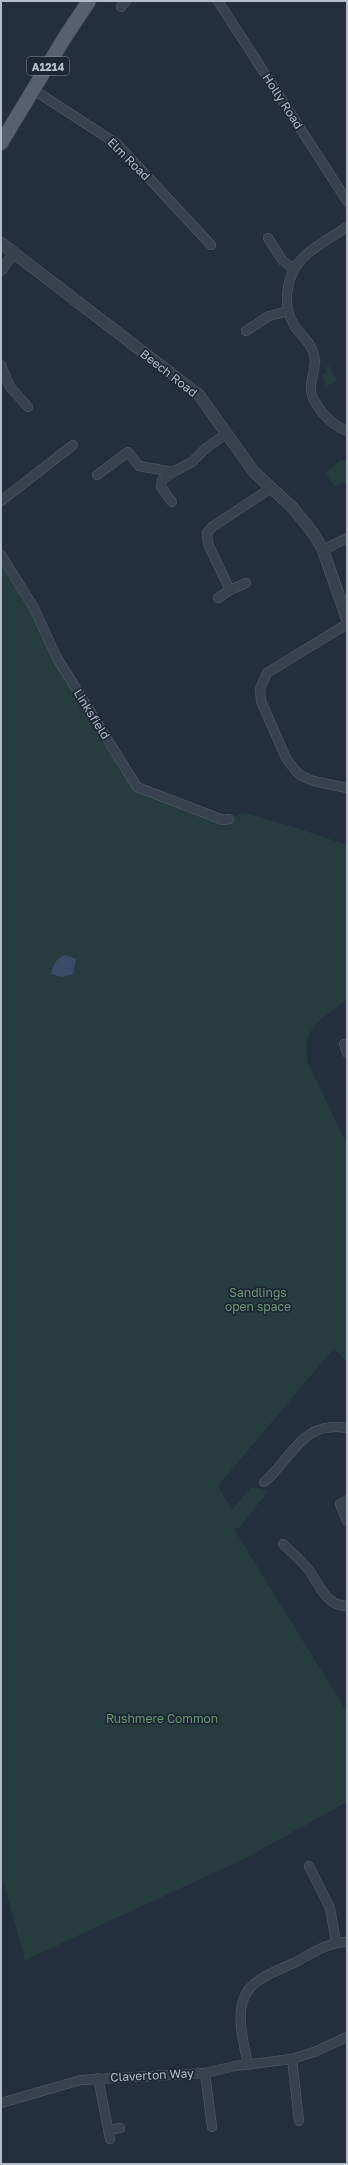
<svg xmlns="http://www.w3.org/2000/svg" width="348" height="2165" viewBox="0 0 348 2165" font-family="'Golos Text',sans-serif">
<rect width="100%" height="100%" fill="#242f3e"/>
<g fill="#263c3f">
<path d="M329,366L337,380L327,386L321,375L327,372L325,368Z"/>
<path d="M342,459L347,464V481L335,487L325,473Z"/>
<path d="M1,555L57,658L137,787L229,819L243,813L294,827L347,845V1000C322,1019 300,1027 308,1063L347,1145V1362L334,1348L218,1486L232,1510L251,1487L268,1491L240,1527L234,1529L347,1712V1802L244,1859L25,1960L3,1880H1Z"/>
</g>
<path fill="#394c67" d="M65,955L76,959L73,974L62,977L51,974C53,964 56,959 65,955Z"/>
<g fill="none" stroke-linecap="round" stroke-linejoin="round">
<g stroke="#565f6c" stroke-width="10">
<g id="minor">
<path d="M218,1L347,201"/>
<path d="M121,7L126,1"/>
<path d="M34,90L117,144L211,245"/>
<path d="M347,227C329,239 300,253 292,274C284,294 285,316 299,332C305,339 312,345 314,355C317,365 312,375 311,385C309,403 331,425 347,431"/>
<path d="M268,238L283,261L294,269"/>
<path d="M1,271L14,253"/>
<path d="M246,331L269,316L288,311"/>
<path d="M1,365L10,387L28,407"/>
<path d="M97,475L128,452L139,466L173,472L192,462L205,449L227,433"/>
<path d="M1,501L73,445"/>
<path d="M172,502L161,487L162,480L173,472"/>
<path d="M323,550L347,538"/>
<path d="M1,555L34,608L57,658L137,787L223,820L229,819"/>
<path d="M230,590L246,583"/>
<path d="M218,598L230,590L208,544L207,533L212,527L271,488"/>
<path d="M347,624L267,673L260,689L261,701L286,758L295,770L300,775L313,781L347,788"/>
<path d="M344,1044L347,1053"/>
<path d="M264,1482C292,1459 301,1420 347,1428"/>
<path d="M347,1500L340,1504L347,1521"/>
<path d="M283,1544C291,1552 301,1560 308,1569C319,1583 325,1606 347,1606"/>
<path d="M309,1866L330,1908L336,1942"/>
<path d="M292,2059L299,2121"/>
<path d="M248,2065C244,2042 232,2007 251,1987C263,1975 281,1969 296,1962C312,1953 328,1942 347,1942"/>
<path d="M205,2073L212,2127"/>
<path d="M98,2078L110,2139"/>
<path d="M1,2103L81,2080L205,2073L235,2066L292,2059L314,2052L347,2037"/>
<path d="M108,2130L120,2128"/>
</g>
</g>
<g stroke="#565f6c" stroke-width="12">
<path id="tertiary" d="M1,243L199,395L254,472L293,508L313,533L323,550L347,619"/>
</g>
<g stroke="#414a57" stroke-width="15">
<path id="primary" d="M1,143L65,37L89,1"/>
</g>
<use href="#minor" stroke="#38414e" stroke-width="9"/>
<use href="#tertiary" stroke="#38414e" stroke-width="11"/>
<use href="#primary" stroke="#56606e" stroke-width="14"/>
</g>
<g text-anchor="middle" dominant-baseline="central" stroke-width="3.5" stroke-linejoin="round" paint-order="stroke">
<rect fill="#1d2633" stroke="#878f9c" stroke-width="1" x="27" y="57" width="42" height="18" rx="3"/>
<g font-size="11" font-weight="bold" fill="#b4bcc9">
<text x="48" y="66">A1214</text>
</g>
<g font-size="12" fill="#b4bcc9" stroke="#1d2633">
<text transform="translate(283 101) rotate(57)">Holly Road</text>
<text transform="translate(129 159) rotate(45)">Elm Road</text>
<text transform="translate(169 373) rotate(38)">Beech Road</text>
<text transform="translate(92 714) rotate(58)">Linksfield</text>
<text transform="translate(152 2075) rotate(-3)">Claverton Way</text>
</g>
<g font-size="12" fill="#6b9a76" stroke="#1d2633">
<text x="258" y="1292">Sandlings<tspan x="258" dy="14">open space</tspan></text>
<text x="162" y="1718">Rushmere Common</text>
</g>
</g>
<rect width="348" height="2165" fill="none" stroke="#b4bcc9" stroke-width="4"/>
</svg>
